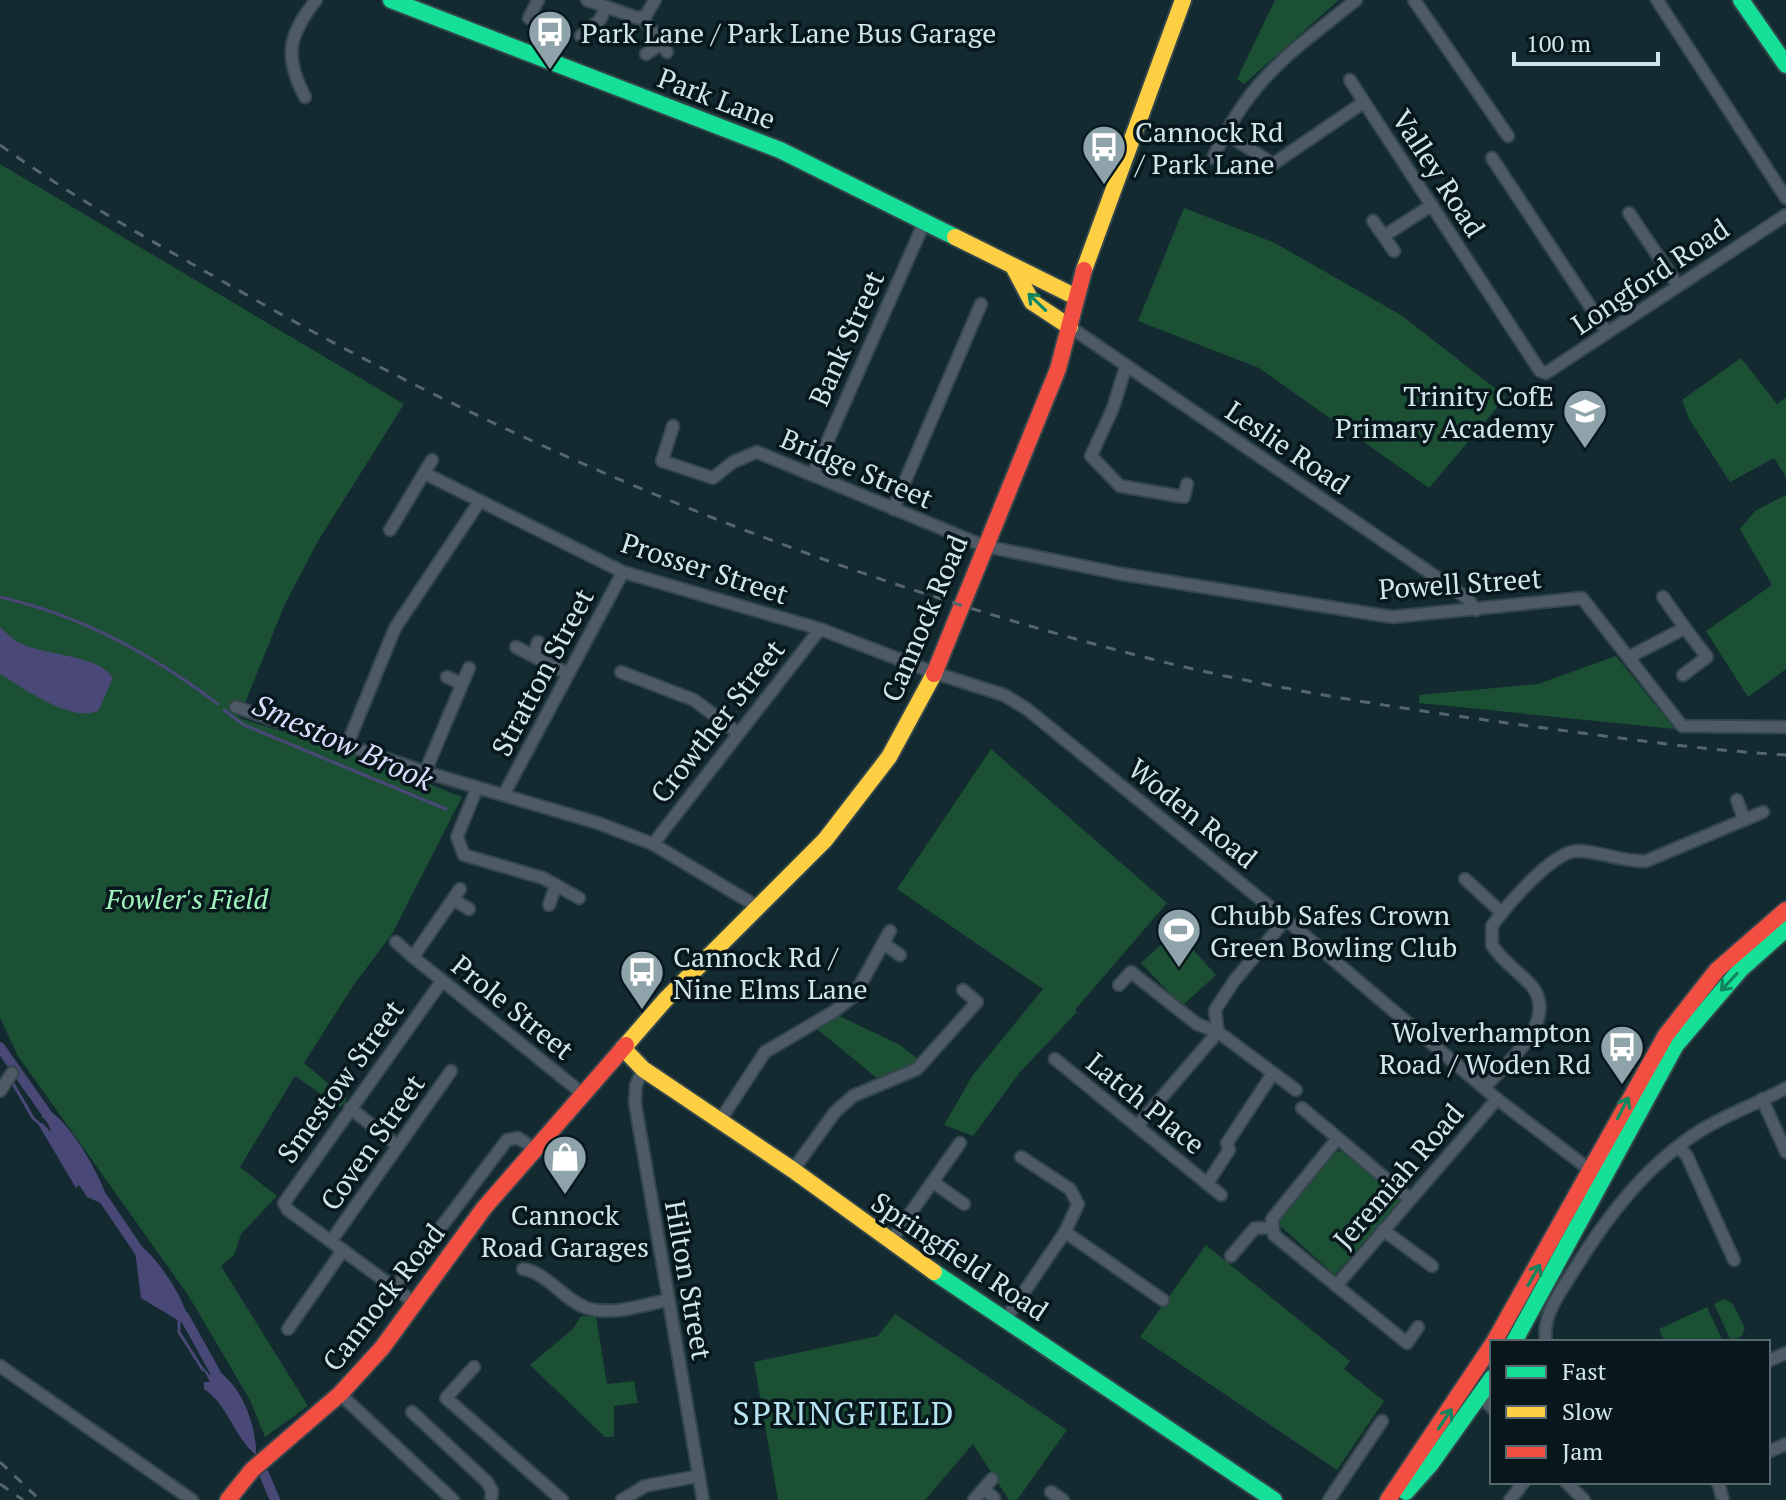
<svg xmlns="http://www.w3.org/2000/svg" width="1786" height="1500" viewBox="0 0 1786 1500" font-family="'PT Serif',serif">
<rect width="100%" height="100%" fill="#122a30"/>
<g fill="#1c5034">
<path d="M1275,0H1339L1244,84L1237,79Z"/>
<path d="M0,164L404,404L318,541L285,604L239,718L346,751L462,797L392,934L353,986L304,1063L347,1099L340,1107L295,1076L240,1167L277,1196L241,1234L234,1255L221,1266L308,1406L265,1437L250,1400L188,1295L18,1056L0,1018Z"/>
<path d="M1184,208L1275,243L1401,315L1506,397L1429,488L1259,368L1138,321Z"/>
<path d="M1741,358L1777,404L1786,397V477L1774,458L1730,482L1689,419L1682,400Z"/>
<path d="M1786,495V669L1748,697L1706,631L1772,585L1740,529L1755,511Z"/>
<path d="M1616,656L1675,729L1419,703V695L1538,684Z"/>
<path d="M991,749L1167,903L1075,1010L1077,1012L1020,1072L973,1136L944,1125L973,1075L1043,989L897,889Z"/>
<path d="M1176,931L1216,975L1182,1006L1141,963Z"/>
<path d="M837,1015L900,1045L919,1060L909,1068L878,1079L817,1029Z"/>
<path d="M1341,1151L1398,1196L1400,1201L1335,1275L1278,1224L1279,1217L1336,1152Z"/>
<path d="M1206,1245L1350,1361L1344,1369L1384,1401L1337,1470L1140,1337Z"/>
<path d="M1724,1299L1733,1304L1745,1328L1742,1336L1731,1341L1714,1304Z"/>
<path d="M1707,1307L1723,1342H1665L1659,1329Z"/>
<path d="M895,1314L1067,1430L1017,1500H1009L973,1444L925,1500H778L754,1362L878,1336Z"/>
<path d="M581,1316L596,1317L607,1384L634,1381L638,1403L614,1406V1437H605L530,1365L573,1329Z"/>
</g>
<g fill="#494877">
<path d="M0,627C6,632 13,640 20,643C42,655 100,655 113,678L98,711C72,723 23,688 0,674Z"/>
<path d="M50,1111C74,1127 103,1180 110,1207L87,1197L79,1185L76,1188L38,1124L42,1123L51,1132L47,1119L41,1117Z"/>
<path d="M134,1243C153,1247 191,1308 189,1327L141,1298Z"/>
<path d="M202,1366L210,1375L213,1368C241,1382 257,1426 256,1455C234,1437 228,1405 204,1389V1382H210Z"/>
</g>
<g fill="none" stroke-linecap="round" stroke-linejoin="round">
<g stroke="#494877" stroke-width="3">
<path d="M0,597C82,616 152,654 218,704"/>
<path d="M224,710L244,725L446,809"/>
<path d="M11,1080L33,1118L42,1126"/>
<path d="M179,1320V1332L203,1370"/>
</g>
<g stroke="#494877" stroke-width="10">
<path d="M0,1047L52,1121"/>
<path d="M103,1198L141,1254"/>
<path d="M184,1316L219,1379"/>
<path d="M259,1462L275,1500"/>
</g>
<g stroke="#33464c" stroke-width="15">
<g id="street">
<path d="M587,0L638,18L646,15L655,0"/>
<path d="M1414,0L1508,136"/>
<path d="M1657,0L1786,198"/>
<path d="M529,18L538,0"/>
<path d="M643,18L667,52"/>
<path d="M581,36L600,20L606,7"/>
<path d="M646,54L661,44"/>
<path d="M1350,80L1364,102"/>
<path d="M305,97C283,55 289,35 316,0"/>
<path d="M1225,133L1273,164L1364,102L1540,371L1546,373L1786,215"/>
<path d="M1213,158C1250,78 1290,53 1356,0"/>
<path d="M1492,158L1607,332"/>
<path d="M1629,213L1677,284"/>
<path d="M1373,221L1394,251"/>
<path d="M1384,236L1432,205"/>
<path d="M1070,327L1467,598L1476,610"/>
<path d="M1126,366L1113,408L1091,456L1120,486L1184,497L1187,484"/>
<path d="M673,426L662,461L713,478L733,462L757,452L984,546L1122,574L1392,617L1582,598L1682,726L1786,727"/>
<path d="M424,473L623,572L820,629L935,673L1004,695L1027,709L1302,933L1497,1099L1590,1170"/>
<path d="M813,474L924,223"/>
<path d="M893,509L981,304"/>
<path d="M390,530L432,460"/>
<path d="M1663,597L1685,628"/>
<path d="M516,647L568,674"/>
<path d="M534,655L538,642"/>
<path d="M1629,657L1685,628L1707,657L1683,675"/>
<path d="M621,672L694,700L738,733"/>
<path d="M447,677L462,684"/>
<path d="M236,707L425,772L598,823L653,844L758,907"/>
<path d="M347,745L395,628L480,501"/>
<path d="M425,772L469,668"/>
<path d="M477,788L457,837L464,855L543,878L579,898"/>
<path d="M504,794L623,572"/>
<path d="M1737,800L1744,819"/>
<path d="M653,844L820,629"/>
<path d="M1465,879L1502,913"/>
<path d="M460,889L413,957L583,1094"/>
<path d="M454,900L469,909"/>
<path d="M549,905L556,885"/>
<path d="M396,942L413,957"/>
<path d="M883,943L900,955"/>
<path d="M1119,985L1131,972L1197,1024L1218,1032L1296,1090"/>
<path d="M1055,1059L1221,1195"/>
<path d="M643,1069L636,1085L635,1103L703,1500"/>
<path d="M1484,1088C1505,1064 1561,1021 1531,985C1518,971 1502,961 1492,945V926C1506,906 1553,851 1577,851C1600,851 1622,862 1646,861L1763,812"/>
<path d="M0,1091L12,1073"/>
<path d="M1762,1099L1786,1152"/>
<path d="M350,1108L398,1146"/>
<path d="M1302,1108L1410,1199"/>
<path d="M719,1122L765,1052L833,1012L854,996L890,931"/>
<path d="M1137,1126L1218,1032L1215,1010L1234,981L1286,919"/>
<path d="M1337,1139L1272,1219L1274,1235L1407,1343L1418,1327"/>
<path d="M1679,1147L1687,1156L1734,1260"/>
<path d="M793,1170L835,1112L853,1096L917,1069L977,1002L963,990"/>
<path d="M933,1182L964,1204"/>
<path d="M1207,1184L1229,1150L1227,1143L1273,1073"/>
<path d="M1383,1230L1432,1266"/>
<path d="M1065,1232L1163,1300"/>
<path d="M331,1241L451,1071"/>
<path d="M890,1242L960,1143"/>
<path d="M1231,1256L1255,1228H1271"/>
<path d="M523,1269C548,1273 563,1300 587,1308C612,1316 643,1305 668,1300"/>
<path d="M1336,1286L1497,1099"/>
<path d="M395,1288L507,1140L518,1138L535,1149"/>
<path d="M415,1303L288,1210L284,1203L442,981"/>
<path d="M1005,1320L1065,1232L1078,1204L1070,1189L1021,1157"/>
<path d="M288,1329L343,1250"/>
<path d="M1546,1342C1542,1316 1558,1296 1571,1275C1605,1219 1646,1164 1703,1129C1730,1113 1759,1103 1786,1088"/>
<path d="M1768,1361L1786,1353"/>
<path d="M0,1366L192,1500"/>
<path d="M474,1367L446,1398L562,1500"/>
<path d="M340,1394L453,1500"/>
<path d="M1481,1396L1492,1408"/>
<path d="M412,1412L487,1482L492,1491L491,1500"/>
<path d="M1768,1452L1786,1444"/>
<path d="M1566,1482L1584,1500"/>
<path d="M1718,1482L1723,1500"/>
<path d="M984,1489L994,1498"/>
<path d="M1051,1492L1063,1500"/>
<path d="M622,1500L645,1486L699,1476"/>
<path d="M974,1500L992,1479"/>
<path d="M1329,1500L1382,1421"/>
<path d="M1510,1500L1524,1482"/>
</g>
</g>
<g stroke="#33464c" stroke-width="20">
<g id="fast">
<path d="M391,0L780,150L955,237"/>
<path d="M1741,0L1786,65"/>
<path d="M934,1272L1274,1500"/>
<path d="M1514,1342L1676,1045L1741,969L1786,929"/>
<path d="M1406,1492L1430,1465L1492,1378"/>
</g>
</g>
<g stroke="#33464c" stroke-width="20">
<g id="slow">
<path d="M955,237L1076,297"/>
<path d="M1014,268L1032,302L1070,327"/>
<path d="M1084,270L1183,0"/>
<path d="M626,1045L665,1000L825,840L889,757L934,674"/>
<path d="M623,1048L643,1069L793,1170L934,1272"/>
</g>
</g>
<g stroke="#33464c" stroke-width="20">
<g id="jam">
<path d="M934,674L1058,369L1084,270"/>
<path d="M1494,1342L1666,1035L1717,970L1786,910"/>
<path d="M228,1500L252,1470L340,1394L382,1348L484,1208L626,1045"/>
<path d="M1388,1500L1492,1345"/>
</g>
</g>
<use href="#street" stroke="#4e5a66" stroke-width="11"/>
<use href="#fast" stroke="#16e098" stroke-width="16"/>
<use href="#slow" stroke="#ffcf43" stroke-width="16"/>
<use href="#jam" stroke="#f24e42" stroke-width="16"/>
<g stroke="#56666c" stroke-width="3" stroke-dasharray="10 10" stroke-linecap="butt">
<path d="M0,145C75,199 157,244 238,290C518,450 819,573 1132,654C1262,688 1396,708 1529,726C1614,737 1700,750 1786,755"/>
<path d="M0,1462L40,1500"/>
<path d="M0,1484L23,1500"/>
</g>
</g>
<defs><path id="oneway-shaft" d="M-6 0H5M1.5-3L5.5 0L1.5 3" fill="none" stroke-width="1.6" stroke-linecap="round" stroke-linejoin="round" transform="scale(2)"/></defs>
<g stroke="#0f8660">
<use href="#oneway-shaft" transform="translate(1037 302) rotate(-136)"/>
<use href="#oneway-shaft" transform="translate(1729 982) rotate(133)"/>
<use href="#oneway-shaft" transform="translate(1623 1108) rotate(-62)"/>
<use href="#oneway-shaft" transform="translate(1534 1275) rotate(-60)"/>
<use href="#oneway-shaft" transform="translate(1445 1419) rotate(-56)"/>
</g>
<defs>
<g id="bus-pin" transform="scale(2.3)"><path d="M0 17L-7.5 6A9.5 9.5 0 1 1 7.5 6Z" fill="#8ea4aa" stroke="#07171c"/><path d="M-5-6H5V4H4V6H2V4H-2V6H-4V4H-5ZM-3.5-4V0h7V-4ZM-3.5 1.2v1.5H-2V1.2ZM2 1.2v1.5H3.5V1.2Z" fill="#fff"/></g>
<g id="school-pin" transform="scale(2.3)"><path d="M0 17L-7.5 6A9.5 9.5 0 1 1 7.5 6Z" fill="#8ea4aa" stroke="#07171c"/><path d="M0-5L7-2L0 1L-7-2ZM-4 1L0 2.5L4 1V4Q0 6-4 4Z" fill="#fff"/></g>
<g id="stadium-pin" transform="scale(2.3)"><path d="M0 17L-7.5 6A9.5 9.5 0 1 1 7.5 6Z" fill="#8ea4aa" stroke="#07171c"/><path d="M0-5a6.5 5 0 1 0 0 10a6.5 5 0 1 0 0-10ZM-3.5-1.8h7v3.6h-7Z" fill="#fff"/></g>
<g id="shop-pin" transform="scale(2.3)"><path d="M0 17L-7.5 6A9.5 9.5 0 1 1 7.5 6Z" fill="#8ea4aa" stroke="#07171c"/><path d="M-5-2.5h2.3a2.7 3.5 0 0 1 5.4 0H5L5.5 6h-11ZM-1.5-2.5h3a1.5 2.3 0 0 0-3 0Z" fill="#fff"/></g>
</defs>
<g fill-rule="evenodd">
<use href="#bus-pin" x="550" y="32"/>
<use href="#bus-pin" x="1104" y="147"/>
<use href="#school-pin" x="1585" y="411"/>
<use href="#stadium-pin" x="1179" y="930"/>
<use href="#bus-pin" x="642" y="972"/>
<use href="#bus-pin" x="1622" y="1047"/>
<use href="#shop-pin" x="565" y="1157"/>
</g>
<g text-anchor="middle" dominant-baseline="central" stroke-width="7" stroke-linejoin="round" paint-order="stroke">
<g font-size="28" fill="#d0e5ec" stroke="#07171c" text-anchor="start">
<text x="581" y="32">Park Lane / Park Lane Bus Garage</text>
<text x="1135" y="131">Cannock Rd<tspan x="1135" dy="32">/ Park Lane</tspan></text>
<text x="1554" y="395" text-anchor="end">Trinity CofE<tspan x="1554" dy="32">Primary Academy</tspan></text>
<text x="1210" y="914">Chubb Safes Crown<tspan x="1210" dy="32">Green Bowling Club</tspan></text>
<text x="673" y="956">Cannock Rd /<tspan x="673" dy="32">Nine Elms Lane</tspan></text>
<text x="1591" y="1031" text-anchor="end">Wolverhampton<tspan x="1591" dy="32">Road / Woden Rd</tspan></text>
<text x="565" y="1214" text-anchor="middle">Cannock<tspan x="565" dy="32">Road Garages</tspan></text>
</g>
<g font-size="28" fill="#d0e5ec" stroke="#07171c">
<text transform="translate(717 98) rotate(21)">Park Lane</text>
<text transform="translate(1439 173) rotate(57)">Valley Road</text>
<text transform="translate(1650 276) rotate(-34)">Longford Road</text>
<text transform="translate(846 338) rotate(-66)">Bank Street</text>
<text transform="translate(1288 447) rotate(34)">Leslie Road</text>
<text transform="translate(857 468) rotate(23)">Bridge Street</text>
<text transform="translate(705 568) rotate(18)">Prosser Street</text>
<text transform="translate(1460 583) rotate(-4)">Powell Street</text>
<text transform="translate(924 618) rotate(-67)">Cannock Road</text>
<text transform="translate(542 672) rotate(-62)">Stratton Street</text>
<text transform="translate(717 721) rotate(-52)">Crowther Street</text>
<text transform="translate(1193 813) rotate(39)">Woden Road</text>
<text transform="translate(513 1007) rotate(39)">Prole Street</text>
<text transform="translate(340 1081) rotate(-54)">Smestow Street</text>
<text transform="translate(1146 1103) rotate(39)">Latch Place</text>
<text transform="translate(372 1142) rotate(-55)">Coven Street</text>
<text transform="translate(1398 1176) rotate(-49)">Jeremiah Road</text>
<text transform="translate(960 1256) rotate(34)">Springfield Road</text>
<text transform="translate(689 1280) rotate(80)">Hilton Street</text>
<text transform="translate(383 1297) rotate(-52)">Cannock Road</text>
</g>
<g font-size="28" font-style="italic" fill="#9ff3bc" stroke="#07171c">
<text x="187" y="898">Fowler's Field</text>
</g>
<g font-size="30" font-style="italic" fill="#dbdbfc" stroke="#07171c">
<text transform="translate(343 742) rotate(24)">Smestow Brook</text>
</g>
<g font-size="32" letter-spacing="2" fill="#b8e4f2" stroke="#07171c">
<text x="844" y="1413">SPRINGFIELD</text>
</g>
</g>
<rect x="1490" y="1340" width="280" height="144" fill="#07171c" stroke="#57696f" stroke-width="2"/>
<rect x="1506" y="1366" width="40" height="12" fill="#16e098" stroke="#57696f" stroke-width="2"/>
<text x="1562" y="1380" font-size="24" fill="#d0e5ec">Fast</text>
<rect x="1506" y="1406" width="40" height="12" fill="#ffcf43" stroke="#57696f" stroke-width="2"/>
<text x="1562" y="1420" font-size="24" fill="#d0e5ec">Slow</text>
<rect x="1506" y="1446" width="40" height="12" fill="#f24e42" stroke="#57696f" stroke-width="2"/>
<text x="1562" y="1460" font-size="24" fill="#d0e5ec">Jam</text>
<path d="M1514 52v12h144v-12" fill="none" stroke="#d0e5ec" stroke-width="4"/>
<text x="1526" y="52" font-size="24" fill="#d0e5ec" stroke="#07171c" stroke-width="6" paint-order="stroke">100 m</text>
</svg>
